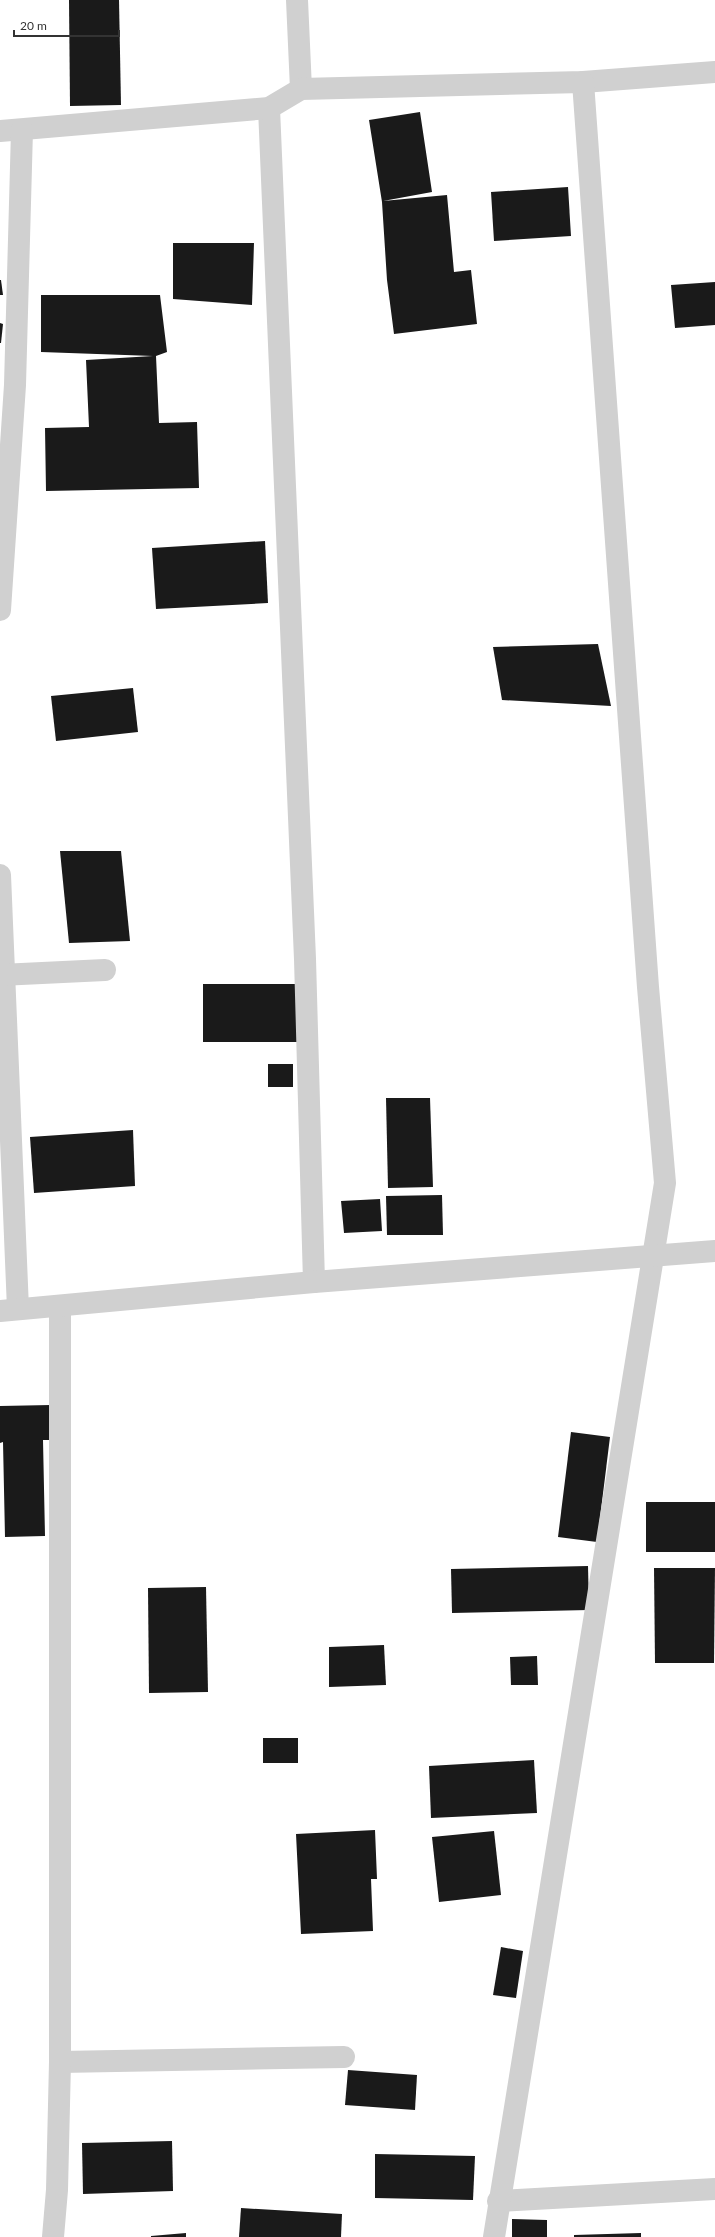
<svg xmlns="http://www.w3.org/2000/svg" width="715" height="2237" viewBox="0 0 715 2237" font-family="Lato,sans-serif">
<rect width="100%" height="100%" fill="#fff"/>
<g fill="#1a1a1a">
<path d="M69,0H119L121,105L70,106Z"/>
<path d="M420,112L432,192L383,201L447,195L454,272L471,270L477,324L394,334L387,280L382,202L369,120Z"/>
<path d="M568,187L571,236L494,241L491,192Z"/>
<path d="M173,243H254L252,305L173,299Z"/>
<path d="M0,280H1L3,295H0Z"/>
<path d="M715,282V325L675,328L671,285Z"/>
<path d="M41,295H160L167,352L156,356L159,423L197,422L199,488L46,491L45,428L89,427L86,360L153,356L41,352Z"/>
<path d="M0,323L3,324L1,343H0Z"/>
<path d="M265,541L268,603L156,609L152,548Z"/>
<path d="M598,644L611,706L502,700L493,647Z"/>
<path d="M133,688L138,732L56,741L51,696Z"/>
<path d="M60,851H121L130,941L69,943Z"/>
<rect x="203" y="984" width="94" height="58"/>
<rect x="268" y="1064" width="25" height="23"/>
<path d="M386,1098H430L433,1187L388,1188Z"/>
<path d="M133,1130L135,1186L34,1193L30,1137Z"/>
<path d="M442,1195L443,1235H387L386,1196Z"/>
<path d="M380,1199L382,1231L344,1233L341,1201Z"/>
<path d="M51,1405V1440H43L45,1536L5,1537L3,1442L0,1443V1406Z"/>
<path d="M571,1432L610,1437L597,1542L558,1537Z"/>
<rect x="646" y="1502" width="69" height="50"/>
<path d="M588,1566L589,1610L452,1613L451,1569Z"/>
<path d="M654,1568H715L714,1663H655Z"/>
<path d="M206,1587L208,1692L149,1693L148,1588Z"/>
<path d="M384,1645L386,1685L329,1687V1647Z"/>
<path d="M537,1656L538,1685H511L510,1657Z"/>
<rect x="263" y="1738" width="35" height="25"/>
<path d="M534,1760L537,1813L431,1818L429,1766Z"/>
<path d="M375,1830L377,1879H371L373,1931L301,1934L296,1834Z"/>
<path d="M494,1831L501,1895L439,1902L432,1837Z"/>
<path d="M501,1947L523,1951L516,1998L493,1995Z"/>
<path d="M348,2070L417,2075L415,2110L345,2105Z"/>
<path d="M172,2141L173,2191L83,2194L82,2143Z"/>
<path d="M375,2154L475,2156L473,2200L375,2198Z"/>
<path d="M241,2208L342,2214L341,2237H239Z"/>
<path d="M512,2219L547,2220V2237H512Z"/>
<path d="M186,2233V2237H151V2236Z"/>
<path d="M641,2233V2237H574V2235Z"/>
</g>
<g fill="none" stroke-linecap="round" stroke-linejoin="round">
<g stroke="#d0d0d0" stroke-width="22">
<path d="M297,0L301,89"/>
<path d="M269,108L305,959L314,1282"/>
<path d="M0,131L269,108L301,89L583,82L715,72"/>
<path d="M0,610L15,385L22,130"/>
<path d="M0,875L18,1309"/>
<path d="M0,975L105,970"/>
<path d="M60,2062L344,2057"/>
<path d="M498,2201L715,2189"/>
<path d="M53,2237L57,2190L60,2062V1306"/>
<path d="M494,2237L665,1183L648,987L583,82"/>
</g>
<path stroke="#d0d0d0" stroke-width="22" d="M0,1311L314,1282L715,1251"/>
</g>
<path d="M14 30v6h105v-6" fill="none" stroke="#333333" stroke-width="2"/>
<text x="20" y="30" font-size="12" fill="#333333" stroke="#ffffff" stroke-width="3" paint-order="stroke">20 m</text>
</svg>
